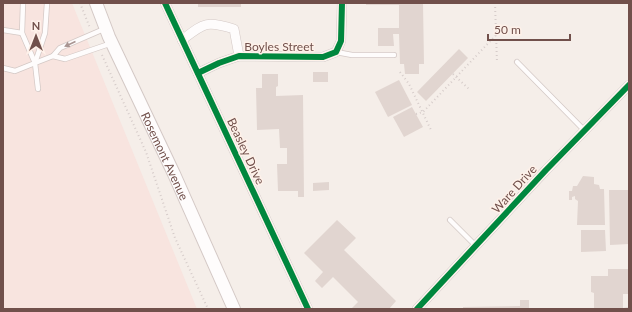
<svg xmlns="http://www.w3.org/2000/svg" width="632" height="312" viewBox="0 0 632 312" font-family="Lato,sans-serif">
<rect width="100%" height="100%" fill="#f5eee9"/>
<path fill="#f8e4df" d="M3,3H72L197,309H3Z"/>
<g fill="#e1d5d0">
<rect x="198" y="3" width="43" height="4"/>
<path d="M366,3H423L424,64H419V74H405L404,64H400L399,34H393L394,46H378V28H399V5H366Z"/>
<path d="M459,49L468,58L426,101L417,92Z"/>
<rect x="313" y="72" width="15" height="10"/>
<path d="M262,74H278V86L276,87V96L303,95L304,197H298V191H278L277,164H287V148H280L279,129L257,130L256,88H262Z"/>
<path d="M399,80L412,105L388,117L375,92Z"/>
<path d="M412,107L423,127L404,137L393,117Z"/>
<path d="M583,176L594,177V184L599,185L600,189H604L605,225H577L578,201L575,199V196L572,197V200H569V191H572L573,186H577Z"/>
<path d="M329,182V190L313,191V183Z"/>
<path d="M609,190H629V244L610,245Z"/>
<path d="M337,220L356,238L344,250L396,301L389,309H351L358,302L333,277L322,288L315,281L323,272L304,253Z"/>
<path d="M581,230H605L606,251L581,252Z"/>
<path d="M608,269H629V294H623V308L629,307V309H594V293L591,292V276H608Z"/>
<path d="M520,300H529V309H463V307L520,306Z"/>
</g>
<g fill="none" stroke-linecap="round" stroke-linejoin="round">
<g stroke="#d4c9c6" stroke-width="6">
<g id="service">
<path d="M23,3L22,33L35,63"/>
<path d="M104,29L60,48L53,56L65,59L112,43"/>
<path d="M3,30L22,33"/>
<path d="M336,52L352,55H394"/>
<path d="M517,62L585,131"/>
<path d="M3,68L15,71L35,63L45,33L47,3"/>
<path d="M38,89L35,63L53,56"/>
<path d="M450,220L476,246"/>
</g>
</g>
<g stroke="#d4c9c6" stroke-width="10">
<g id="minor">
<path d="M165,3L308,309"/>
<path d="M182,40C204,23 206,20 234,29L239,56"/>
<path d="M198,73L219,63L239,56L323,57L336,52L341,41L342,3"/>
<path d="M417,309L546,170L629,85"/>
</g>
</g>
<g stroke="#d4c9c6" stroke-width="14">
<g id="secondary">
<path id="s1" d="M96,3L109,37L174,174L234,309"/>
</g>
</g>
<g stroke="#d6ccca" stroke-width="2" stroke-dasharray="1 3" stroke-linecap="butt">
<path d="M80,3L90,28"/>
<path d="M495,3L497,63"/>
<path d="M102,55L146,152L175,238L208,309"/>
<path d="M400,72L409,84L431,130"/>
<path d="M453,74L470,90"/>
<path d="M416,114L423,112L496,35"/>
</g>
<use href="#service" stroke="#fefcfc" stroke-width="4.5"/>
<use href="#minor" stroke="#fefcfc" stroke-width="9"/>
<use href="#secondary" stroke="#fefcfc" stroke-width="12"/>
<g stroke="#fef1e9" stroke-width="8">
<g id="cycleway">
<path d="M165,3L308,309"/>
<path d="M198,73L219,63L239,56L323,57L336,52L341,41L342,3"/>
<path d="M417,309L546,170L629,85"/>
</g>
</g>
<use href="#cycleway" stroke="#00873e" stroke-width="6"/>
</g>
<defs><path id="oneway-solid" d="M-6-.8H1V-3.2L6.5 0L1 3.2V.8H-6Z"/></defs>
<use fill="#a99592" href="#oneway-solid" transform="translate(70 44) rotate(156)"/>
<g text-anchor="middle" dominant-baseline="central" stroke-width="3" stroke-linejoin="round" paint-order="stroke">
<g font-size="12" fill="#71504b" stroke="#fef1e9">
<text x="279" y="46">Boyles Street</text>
<text transform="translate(246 151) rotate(65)">Beasley Drive</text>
<text stroke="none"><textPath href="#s1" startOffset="168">Rosemont Avenue</textPath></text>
<text transform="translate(514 189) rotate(-48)">Ware Drive</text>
</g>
</g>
<rect width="632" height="312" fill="none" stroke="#71504b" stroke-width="8"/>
<g transform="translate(36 36)" stroke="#fef1e9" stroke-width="3" paint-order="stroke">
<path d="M0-3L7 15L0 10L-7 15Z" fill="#71504b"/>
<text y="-6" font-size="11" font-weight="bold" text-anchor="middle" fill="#71504b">N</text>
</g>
<path d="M488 34v6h82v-6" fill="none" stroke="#71504b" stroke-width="2"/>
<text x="494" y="34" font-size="12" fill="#71504b" stroke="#fef1e9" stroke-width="3" paint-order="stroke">50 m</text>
</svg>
